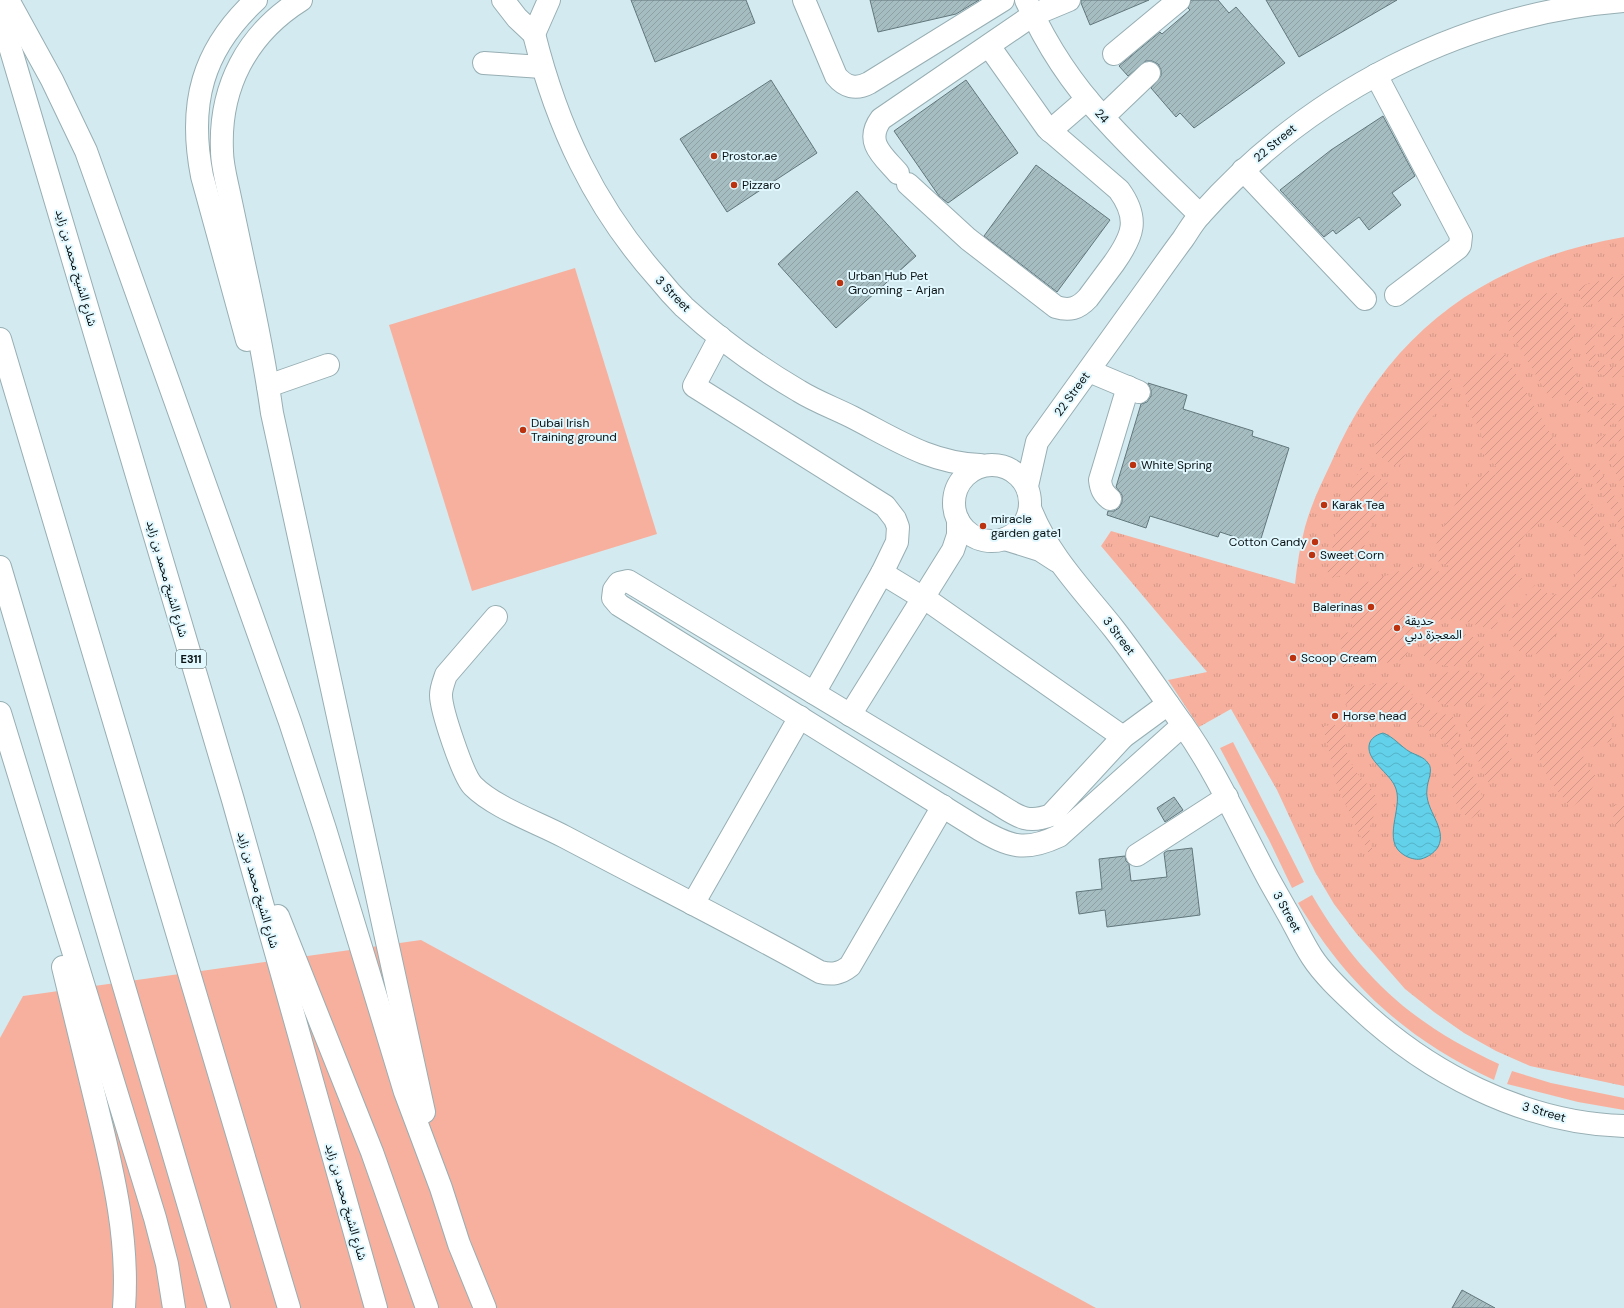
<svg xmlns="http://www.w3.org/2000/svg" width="1624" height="1308" viewBox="0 0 1624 1308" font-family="'DM Sans','Noto Sans Arabic',sans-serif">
<defs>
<pattern id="park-tufts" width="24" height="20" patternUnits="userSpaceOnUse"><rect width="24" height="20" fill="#f8b09e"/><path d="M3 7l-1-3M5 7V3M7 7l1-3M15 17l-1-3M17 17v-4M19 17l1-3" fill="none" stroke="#d39687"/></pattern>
<pattern id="garden-furrows" width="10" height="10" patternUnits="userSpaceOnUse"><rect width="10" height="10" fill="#f8b09e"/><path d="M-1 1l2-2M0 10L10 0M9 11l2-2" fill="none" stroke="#d39687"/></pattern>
<pattern id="water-waves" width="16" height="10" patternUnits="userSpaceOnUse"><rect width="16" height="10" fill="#63d1e9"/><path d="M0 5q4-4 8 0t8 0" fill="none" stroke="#54b2c7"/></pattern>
<pattern id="building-hatch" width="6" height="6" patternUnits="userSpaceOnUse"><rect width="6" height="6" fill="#a5bcc1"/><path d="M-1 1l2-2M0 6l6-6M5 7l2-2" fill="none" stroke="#8da1a5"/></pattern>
</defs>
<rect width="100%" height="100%" fill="#d3ebf0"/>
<g fill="#f8b09e">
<path d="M575,268L657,534L472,591L389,325Z"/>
<path d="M1233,742L1304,882L1292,888L1269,840L1220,748Z"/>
<path d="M1312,895C1360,977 1412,1024 1499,1064L1494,1080C1406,1039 1348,986 1298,903Z"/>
<path d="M421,940L1096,1308H0V1038L23,996Z"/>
<path d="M1512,1071L1551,1083L1624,1098V1110L1578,1102L1507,1084Z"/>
</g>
<path fill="url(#park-tufts)" d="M1624,237V1086L1530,1066L1496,1051L1464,1033L1434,1012L1405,989L1356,933L1334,904L1315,872L1277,790L1231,709L1199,727L1168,680L1207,672L1101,546L1111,531L1295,584C1297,565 1300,546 1305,527C1311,505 1321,484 1331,463C1388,332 1485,261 1624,237Z"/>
<g fill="url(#garden-furrows)">
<path d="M1624,274V293L1583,307L1578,287Z"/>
<path d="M1551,292H1555L1560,295L1576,328C1574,335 1571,342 1571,349C1569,373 1587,401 1612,405C1615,405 1620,404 1624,403V419L1605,427L1602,424L1601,418L1595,420L1594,414L1589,415L1584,406L1575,402L1570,403L1564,393L1554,399L1549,397L1509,330C1505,312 1516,307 1530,300C1537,297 1543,294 1551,292Z"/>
<path d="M1624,315V328C1583,316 1586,380 1624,365V376C1619,377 1613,378 1609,377C1588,373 1577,344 1592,328C1600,319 1614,318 1624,315Z"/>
<path d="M1615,335L1624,337V359L1617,361L1607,358L1603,349L1606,339Z"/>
<path d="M1502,350L1621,556C1624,565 1624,572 1619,580C1609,594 1584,598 1571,612C1560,623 1552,649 1536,654C1529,656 1522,654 1516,649C1496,631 1522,600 1535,585C1541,589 1548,595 1555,595C1569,594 1584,562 1586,550L1583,542L1580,539C1573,534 1556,520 1548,520C1544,520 1540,523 1537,525C1520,535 1512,552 1514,572L1525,581C1510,597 1500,607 1496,630C1470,625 1447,609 1422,628C1418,632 1411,637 1409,642C1409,644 1409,646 1409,648C1408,656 1402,660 1395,662L1343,667L1340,633L1353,632L1349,595L1351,590L1359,585L1411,567H1427L1446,574L1449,566L1435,560L1440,549L1435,547L1451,511L1472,479L1477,482L1487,469L1495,475L1499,469L1481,452L1480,443L1482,439L1479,423L1474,424L1462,382L1466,375Z"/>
<path d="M1449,365L1453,395C1430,417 1412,440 1398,468L1371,451C1393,418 1418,390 1449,365Z"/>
<path d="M1624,428V439L1604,447L1598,446L1596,443L1598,437Z"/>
<path d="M1624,450V489L1608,458Z"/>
<path d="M1591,463H1594L1598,466L1624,513V534L1590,471L1589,468Z"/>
<path d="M1361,468L1390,484C1375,512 1364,540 1359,571L1327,579C1332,539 1344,504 1361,468Z"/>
<path d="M1451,631C1466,632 1475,636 1485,648C1470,670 1438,673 1420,652C1428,639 1436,634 1451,631Z"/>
<path d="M1603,637L1610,648C1595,657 1583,669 1573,685L1582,687C1593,670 1607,656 1624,645V700L1617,708L1613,718L1611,730L1612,741L1596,746L1580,749L1588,767L1598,779L1588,794L1571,808C1549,780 1528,755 1537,717C1540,703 1548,689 1553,676L1564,681C1573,661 1584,648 1603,637Z"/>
<path d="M1466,670L1479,673L1488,683C1473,710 1450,713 1426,694C1432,672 1446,672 1466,670Z"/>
<path d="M1516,670C1508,702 1499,727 1512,760L1490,785C1477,762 1470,740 1466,715C1488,708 1500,694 1502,671Z"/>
<path d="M1396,682C1407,685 1412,690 1413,701L1434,712L1453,716L1463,754L1483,798C1483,809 1478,814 1469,820C1464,813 1456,805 1453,797C1448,782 1462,769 1453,752C1445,738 1418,724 1404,714L1348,722L1345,687Z"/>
<path d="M1347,724C1342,745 1347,762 1361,778C1366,783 1372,788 1375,795C1382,814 1360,826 1374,852L1369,854L1337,786L1323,726Z"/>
<path d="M1624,804V825L1613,824L1614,805L1623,806Z"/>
</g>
<path fill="url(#water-waves)" stroke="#4897a8" d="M1383,733C1394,737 1400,746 1410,752C1416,755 1424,757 1428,763C1434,769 1427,782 1427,789C1424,810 1448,828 1438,847C1434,853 1428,857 1421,859C1415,860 1409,858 1404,855C1381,841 1403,809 1396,789C1392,775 1370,763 1369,749C1368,740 1375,735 1383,733Z"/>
<g fill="url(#building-hatch)" stroke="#62777c">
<path d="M631,0H746L755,23L655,62Z"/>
<path d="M870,0H979L956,14L878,32Z"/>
<path d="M1081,0H1149L1090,25L1081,3Z"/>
<path d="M1191,0H1218L1229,13L1236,7L1285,63L1194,128L1180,113L1176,117L1151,88L1161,76V70L1158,64L1152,61H1146L1128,76L1119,66L1160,32L1162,34L1190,10L1188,8Z"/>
<path d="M1266,0H1397L1299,57Z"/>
<path d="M771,80L817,153L727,212L680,139Z"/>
<path d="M966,80L1018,153L948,203L939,196L894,131Z"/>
<path d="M1383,116L1415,176L1392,193L1401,205L1369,230L1359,217L1336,234L1333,230L1324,237L1280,190L1331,150Z"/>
<path d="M1036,165L1110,220L1057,292L984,236Z"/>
<path d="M857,191L916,256L836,328L778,264Z"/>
<path d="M1148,383L1187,395L1183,409L1253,431L1252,436L1289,448L1259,545L1220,532L1218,537L1150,516L1146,528L1107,515L1108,511H1114L1119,508L1122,502V495L1116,487L1141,404L1147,402L1151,396V390Z"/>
<path d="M1174,797L1183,810L1165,822L1157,808Z"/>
<path d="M1192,848L1200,915L1107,927L1105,910L1079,914L1076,892L1102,889L1099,859L1125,856L1126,861L1129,864L1131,881L1167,877L1164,853L1167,851Z"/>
<path d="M1462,1290L1495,1308H1452Z"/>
</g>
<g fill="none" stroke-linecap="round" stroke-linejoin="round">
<g stroke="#97aeb3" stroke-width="24">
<g id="minor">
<path d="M503,0L517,18L534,34L549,0"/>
<path d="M804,0L836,76C845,87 856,90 869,83L1003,0"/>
<path d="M1026,0C1045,42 1071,83 1103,117C1133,151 1167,182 1200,215"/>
<path d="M534,34C557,126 594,206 658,278C666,288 675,298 684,307C719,339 758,367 799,391C815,401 834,408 852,417C895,439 930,463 980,465"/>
<path d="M1114,54L1179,0"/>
<path d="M484,63L542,67"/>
<path d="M1376,75L1461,236L1460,245L1458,248L1396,295"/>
<path d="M1103,117L1149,73"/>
<path d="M1050,131L1087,99"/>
<path d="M1243,170L1365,299"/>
<path d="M898,173C883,156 864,142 881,119L1033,15L1069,0"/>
<path d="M908,184L968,239L1056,307C1069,311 1078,309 1088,298C1097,286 1105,275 1114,263C1133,236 1140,219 1119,190L1047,128L989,46"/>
<path d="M720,337L694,386L885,506L895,519L898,527L897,542L882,573L814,693"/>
<path d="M1089,371L1139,392"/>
<path d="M268,386L328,365"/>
<circle cx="992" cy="503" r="38"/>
<path d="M1027,486L1037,442C1074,391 1110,340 1147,289C1159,272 1171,255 1183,239C1189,230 1194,221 1201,214C1310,92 1461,14 1624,1"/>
<path d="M1110,499C1103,493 1101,489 1100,480L1128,387"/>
<path d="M1030,508C1048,555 1083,590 1114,629C1138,660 1160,693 1183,725C1217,773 1240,826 1268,878C1274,889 1280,899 1286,910C1295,925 1302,942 1312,957C1323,974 1340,990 1355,1004C1426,1072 1523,1123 1624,1126"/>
<path d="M1005,539L1040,550L1057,561"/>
<path d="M882,573L923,598"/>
<path d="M930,602L1123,737"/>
<path d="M496,617L446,675C444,681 441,688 441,695C441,710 463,776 473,786C495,808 537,822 565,837C650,882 736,925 820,972C832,975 840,974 850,966L943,806"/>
<path d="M1168,704L1123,737L1051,815C1026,825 1016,815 995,802L628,581L619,583L614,590L613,598L619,605L979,829C1010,847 1025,852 1059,836L1183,725"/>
<path d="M850,715L953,550L958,535V520"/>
<path d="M1137,855L1227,797"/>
<path d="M693,904L800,717"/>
</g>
</g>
<g stroke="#97aeb3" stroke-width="24">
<g id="highway">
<path d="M8,0L52,80L86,151L290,722L325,829L405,1092L441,1188L459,1244L485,1308"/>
<path d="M301,0C247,34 219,87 222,151C222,164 226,179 229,193C234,216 239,240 244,264C255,314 265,363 272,413L424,1112"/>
<path d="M0,13L233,800L376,1308"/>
<path d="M0,339L289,1308"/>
<path d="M247,340L202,176C188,104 202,50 256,0"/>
<path d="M0,567L219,1308"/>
<path d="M0,713L155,1218L167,1264L174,1308"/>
<path d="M278,916L372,1152L427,1308"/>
<path d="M63,967C75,1015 86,1063 98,1111C114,1176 129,1241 124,1308"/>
</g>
</g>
<use href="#minor" stroke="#fff" stroke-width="22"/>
<use href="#highway" stroke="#fff" stroke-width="22"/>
</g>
<g fill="#bc320e" stroke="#e0f8fe" stroke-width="1.5">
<circle cx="714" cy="156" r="4"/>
<circle cx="734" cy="185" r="4"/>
<circle cx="840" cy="283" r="4"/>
<circle cx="523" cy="430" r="4"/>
<circle cx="1133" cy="465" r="4"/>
<circle cx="1324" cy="505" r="4"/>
<circle cx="983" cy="526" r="4"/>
<circle cx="1315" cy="542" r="4"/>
<circle cx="1312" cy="555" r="4"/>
<circle cx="1371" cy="607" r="4"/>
<circle cx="1397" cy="628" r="4"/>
<circle cx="1293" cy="658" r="4"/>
<circle cx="1335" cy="716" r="4"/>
</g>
<g text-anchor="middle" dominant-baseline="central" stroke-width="4" stroke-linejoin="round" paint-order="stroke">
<rect fill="#e0f8fe" stroke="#495659" stroke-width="1" x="176" y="650" width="30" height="18" rx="3"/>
<g font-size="11" font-weight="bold" fill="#081012">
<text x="191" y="659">E311</text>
</g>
<g font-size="12" fill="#081012" stroke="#e0f8fe">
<text transform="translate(1102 116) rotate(48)">24</text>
<text transform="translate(1275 143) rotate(-40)">22 Street</text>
<text transform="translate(76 268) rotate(74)">شارع الشيخ محمد بن زايد</text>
<text transform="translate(673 294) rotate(46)">3 Street</text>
<text transform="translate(1072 394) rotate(-54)">22 Street</text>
<text transform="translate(167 579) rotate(74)">شارع الشيخ محمد بن زايد</text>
<text transform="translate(1119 636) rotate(53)">3 Street</text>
<text transform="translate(258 890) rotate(74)">شارع الشيخ محمد بن زايد</text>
<text transform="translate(1287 912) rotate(61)">3 Street</text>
<text transform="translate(1544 1112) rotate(16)">3 Street</text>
<text transform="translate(346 1202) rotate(74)">شارع الشيخ محمد بن زايد</text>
</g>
<g font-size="12" fill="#081012" stroke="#e0f8fe" text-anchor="start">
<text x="722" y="156">Prostor.ae</text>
<text x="742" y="185">Pizzaro</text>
<text x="848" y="276">Urban Hub Pet<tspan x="848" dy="14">Grooming - Arjan</tspan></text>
<text x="531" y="423">Dubai Irish<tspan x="531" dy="14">Training ground</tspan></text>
<text x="1141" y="465">White Spring</text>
<text x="1332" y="505">Karak Tea</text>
<text x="991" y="519">miracle<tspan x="991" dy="14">garden gate1</tspan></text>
<text x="1307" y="542" text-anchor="end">Cotton Candy</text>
<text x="1320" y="555">Sweet Corn</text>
<text x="1363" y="607" text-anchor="end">Balerinas</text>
<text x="1405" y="621">حديقة<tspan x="1405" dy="14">المعجزة دبي</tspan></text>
<text x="1301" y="658">Scoop Cream</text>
<text x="1343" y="716">Horse head</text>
</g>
</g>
</svg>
